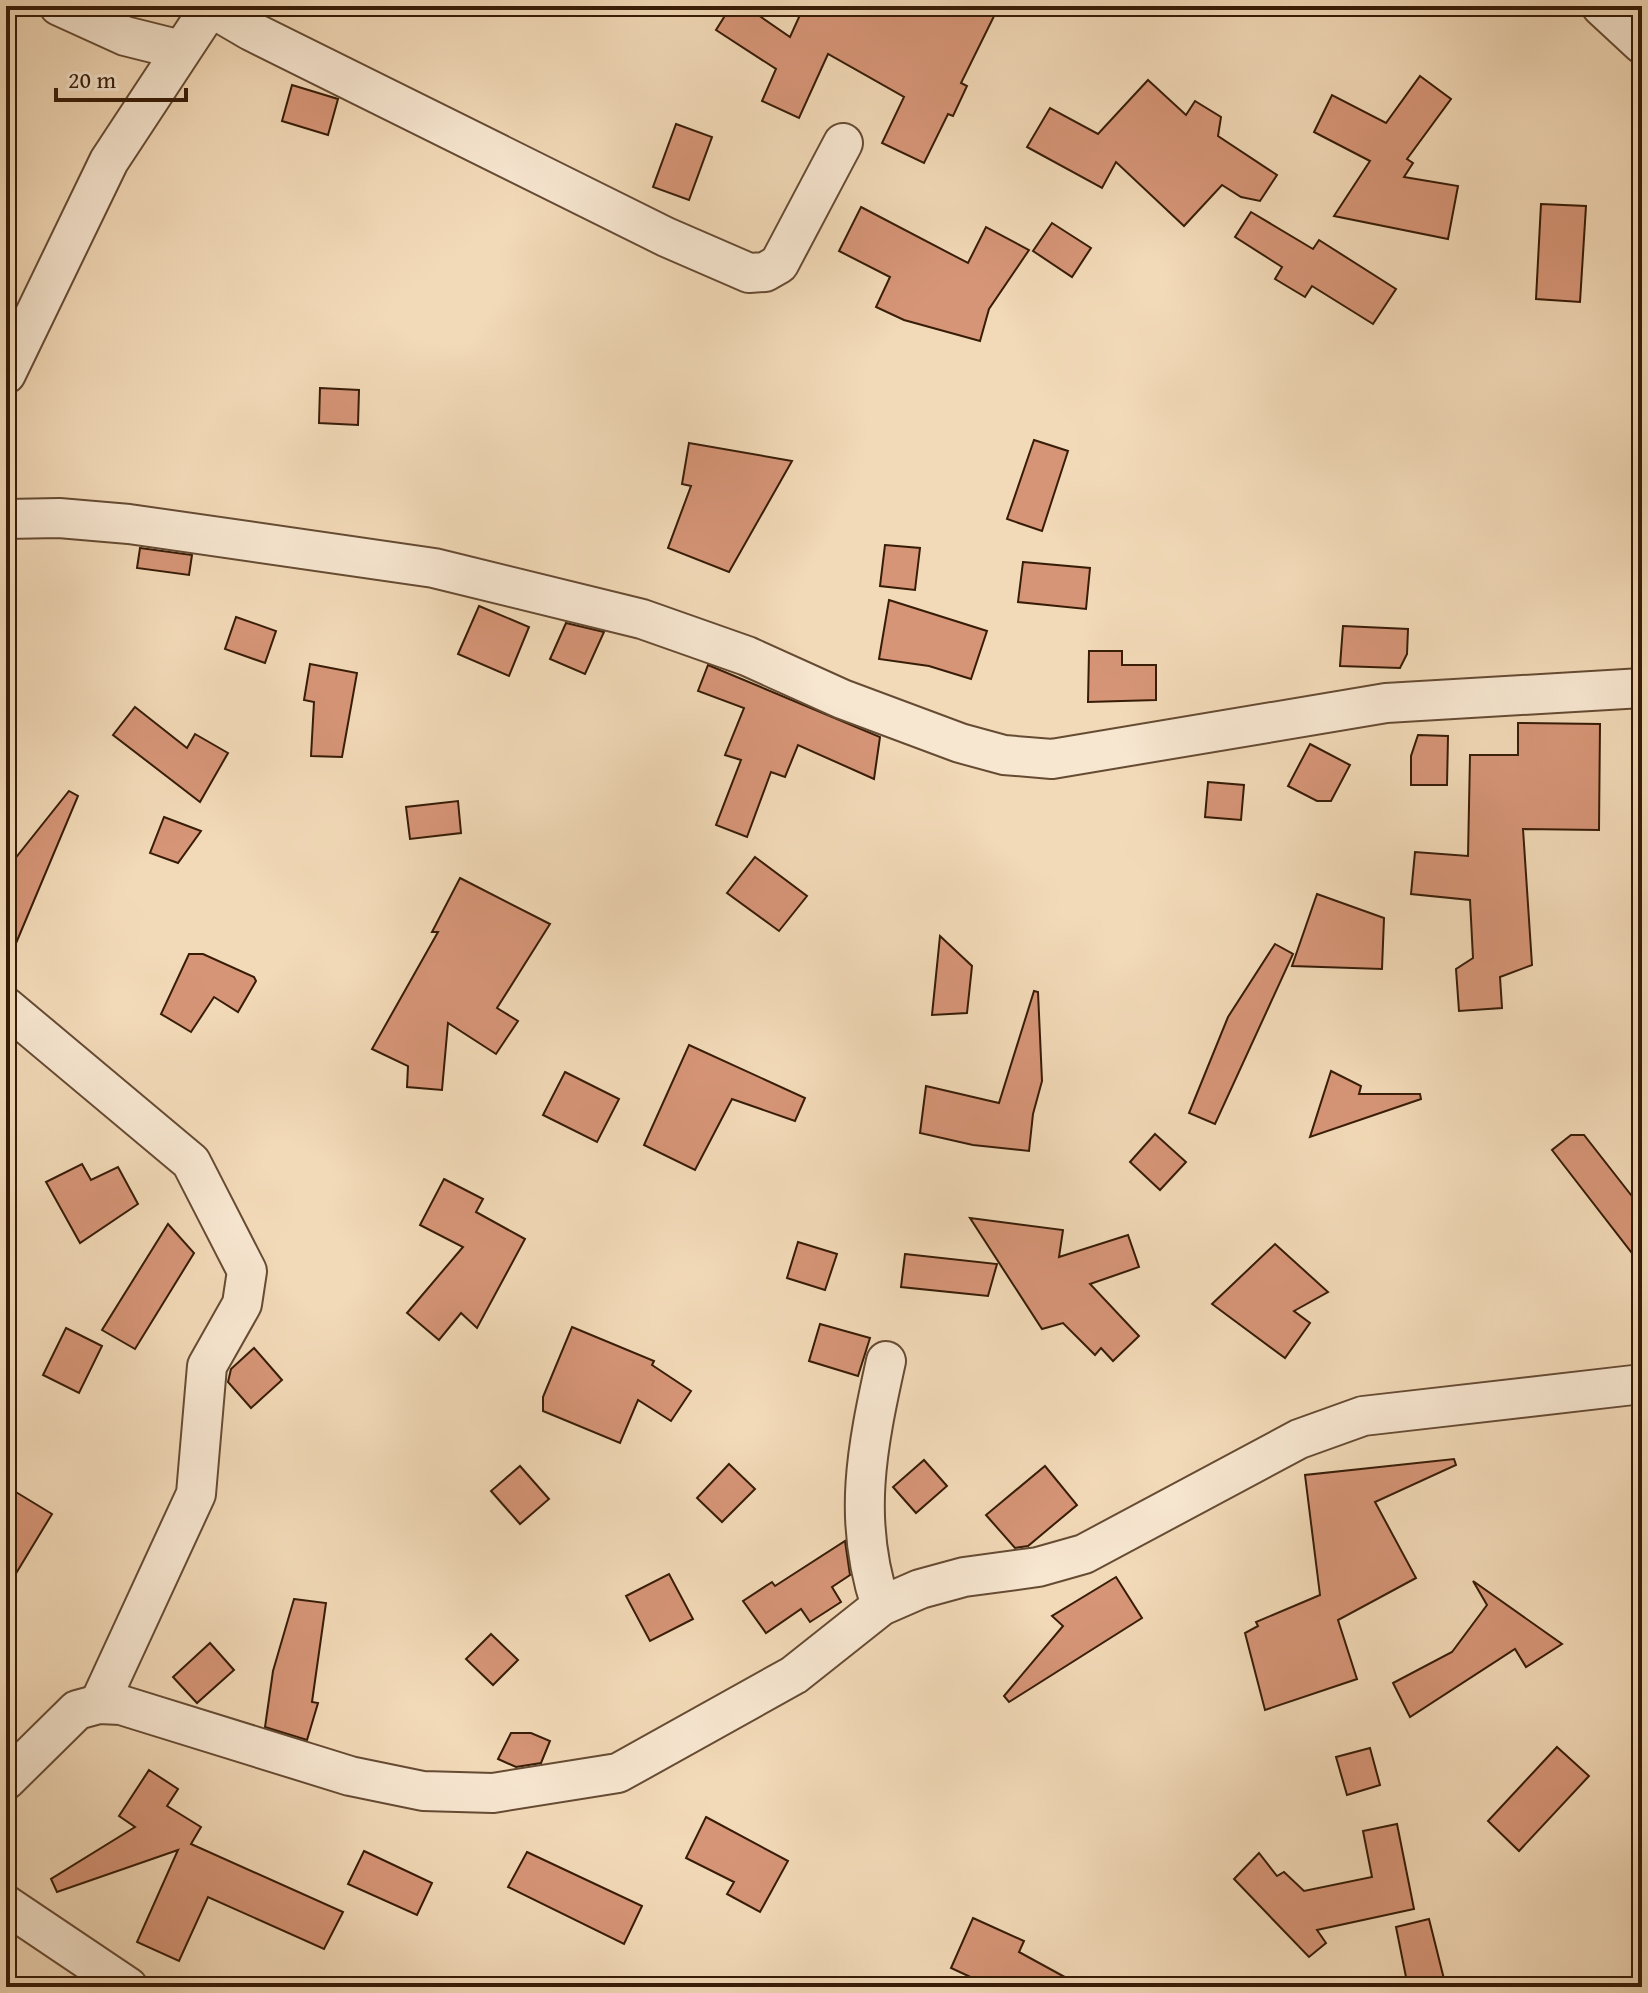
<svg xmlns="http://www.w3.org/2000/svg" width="1648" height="1993" viewBox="0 0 1648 1993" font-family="'Gentium Book Plus',serif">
<rect width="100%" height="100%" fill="#f2d9b7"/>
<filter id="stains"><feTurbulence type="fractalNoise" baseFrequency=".0025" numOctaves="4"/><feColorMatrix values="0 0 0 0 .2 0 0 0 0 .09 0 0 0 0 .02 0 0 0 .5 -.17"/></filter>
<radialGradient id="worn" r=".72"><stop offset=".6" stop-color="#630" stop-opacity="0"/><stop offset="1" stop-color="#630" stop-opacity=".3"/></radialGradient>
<g fill="#d69577" stroke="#371c07" stroke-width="2">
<path d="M731,6H745L790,37L804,6H999L961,83L967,86L953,116L948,114L924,163L882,143L904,97L828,54L799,118L762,101L776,69L716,30Z"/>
<path d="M1420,76L1451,99L1407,159L1413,163L1404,177L1458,186L1448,239L1334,216L1370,161L1314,132L1332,95L1386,123Z"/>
<path d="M1148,80L1186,115L1195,101L1221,117L1218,136L1277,175L1260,201L1241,197L1222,185L1184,226L1116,162L1102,188L1027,147L1050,108L1098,134Z"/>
<path d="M292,85L338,99L328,135L282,121Z"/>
<path d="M676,124L712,137L689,200L653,187Z"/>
<path d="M1541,204L1586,206L1580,302L1536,299Z"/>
<path d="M861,207L968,263L986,227L1029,250L989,309L980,341L904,320L876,307L890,277L839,251Z"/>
<path d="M1251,212L1313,249L1319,240L1396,289L1373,324L1312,286L1305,297L1275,279L1282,267L1235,237Z"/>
<path d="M1052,223L1091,248L1072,277L1033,251Z"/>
<path d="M320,388L359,390L358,425L319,423Z"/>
<path d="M1034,440L1068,451L1042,531L1007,519Z"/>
<path d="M689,443L792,461L729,572L668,548L691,486L682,484Z"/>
<path d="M885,545L920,548L915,590L880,586Z"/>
<path d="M140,548L192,555L189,575L137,568Z"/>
<path d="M1023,562L1090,568L1086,609L1018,602Z"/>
<path d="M889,600L987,631L971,679L929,666L879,659Z"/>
<path d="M479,606L529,627L509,676L458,654Z"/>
<path d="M236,617L276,631L265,663L225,649Z"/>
<path d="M566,623L604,632L585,674L550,659Z"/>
<path d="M1343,626L1408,629L1407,654L1400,668L1340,666Z"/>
<path d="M1089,651H1122V665H1156V700L1088,702Z"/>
<path d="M310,664L357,673L342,757L311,756L314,702L304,700Z"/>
<path d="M708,665L880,737L874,779L798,745L785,777L771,772L747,837L716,825L741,760L725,755L744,708L698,691Z"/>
<path d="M135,707L187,748L195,734L228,753L200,802L113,735Z"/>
<path d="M1518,723L1600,724L1599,830L1523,829L1532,965L1500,977L1502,1008L1459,1011L1456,969L1473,958L1470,900L1411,894L1415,852L1468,856L1470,755H1518Z"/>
<path d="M1418,735L1448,736L1447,785H1411V756Z"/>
<path d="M1310,744L1350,765L1331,801H1317L1288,786Z"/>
<path d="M1208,782L1244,785L1241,820L1205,817Z"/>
<path d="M69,791L78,796L6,967V870Z"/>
<path d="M458,801L461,833L410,839L406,807Z"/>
<path d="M164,817L201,831L178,863L150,853Z"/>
<path d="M755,857L807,896L779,931L727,893Z"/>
<path d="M460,878L550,924L497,1008L518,1021L496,1054L448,1023L442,1090L407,1087L408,1066L372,1049L438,932H432Z"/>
<path d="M1317,894L1384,918L1382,969L1292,966Z"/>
<path d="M940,936L972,966L967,1013L932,1015Z"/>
<path d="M1275,944L1293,954L1215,1124L1189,1113L1228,1017Z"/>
<path d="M189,954H203L254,977L256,981L238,1012L214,997L191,1032L161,1014Z"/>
<path d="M1034,991L1038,992L1042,1081L1033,1114L1029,1151L973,1145L920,1133L926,1086L999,1103Z"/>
<path d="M689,1045L805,1098L795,1121L732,1099L695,1170L644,1145Z"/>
<path d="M1331,1071L1361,1086L1359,1094H1420L1421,1099L1310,1137Z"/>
<path d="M565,1072L619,1099L597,1142L543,1115Z"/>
<path d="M1155,1134L1186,1162L1160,1190L1130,1162Z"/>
<path d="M1571,1135H1584L1642,1209V1266L1552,1150Z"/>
<path d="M82,1164L91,1180L118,1167L138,1204L80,1243L46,1182Z"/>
<path d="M444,1179L483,1199L476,1212L525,1239L477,1328L461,1313L439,1340L407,1313L463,1247L420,1225Z"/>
<path d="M970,1218L1063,1230L1059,1257L1128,1235L1139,1267L1090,1284L1139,1336L1113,1361L1101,1348L1095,1355L1063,1323L1042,1329Z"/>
<path d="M168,1224L194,1253L135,1349L102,1330Z"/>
<path d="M798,1242L837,1254L825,1290L787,1278Z"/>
<path d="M1275,1244L1328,1292L1294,1311L1310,1323L1285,1358L1212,1304Z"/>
<path d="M905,1254L997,1264L988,1296L901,1287Z"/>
<path d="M820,1324L870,1338L858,1376L809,1361Z"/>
<path d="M572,1327L654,1361L652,1365L691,1391L671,1421L638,1400L620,1443L543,1411V1397Z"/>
<path d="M66,1328L102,1346L79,1393L43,1375Z"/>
<path d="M254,1348L282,1380L251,1408L228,1382L231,1369Z"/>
<path d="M1454,1459L1456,1465L1375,1502L1416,1578L1338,1620L1357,1679L1265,1710L1245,1633L1258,1626L1256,1622L1320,1595L1305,1475Z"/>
<path d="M924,1460L947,1486L916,1513L893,1487Z"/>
<path d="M729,1464L755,1489L722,1522L697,1498Z"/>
<path d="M520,1466L549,1499L520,1524L491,1491Z"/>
<path d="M1045,1466L1077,1505L1028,1546L1015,1548L986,1515Z"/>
<path d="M6,1486L52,1514L6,1590Z"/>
<path d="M845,1541L850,1575L832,1587L841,1602L810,1622L801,1609L766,1633L743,1601L772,1582L775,1586Z"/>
<path d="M669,1574L693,1619L650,1641L626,1596Z"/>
<path d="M1116,1577L1142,1618L1009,1702L1004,1696L1063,1626L1052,1616Z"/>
<path d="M1473,1581L1562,1644L1526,1667L1515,1649L1410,1717L1393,1683L1452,1652L1487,1605Z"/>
<path d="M294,1599L326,1603L312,1702L318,1703L307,1740L265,1727L273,1671Z"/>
<path d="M491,1634L518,1660L493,1685L466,1659Z"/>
<path d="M210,1643L234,1670L197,1703L173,1677Z"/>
<path d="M511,1733H531L550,1741L541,1763L516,1767L498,1759Z"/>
<path d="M1557,1747L1589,1776L1519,1851L1488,1821Z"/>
<path d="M1370,1748L1380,1785L1347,1795L1336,1757Z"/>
<path d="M149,1770L178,1789L167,1806L201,1827L191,1844L343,1912L324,1949L208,1897L179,1961L137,1942L178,1850L57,1892L51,1879L135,1827L119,1816Z"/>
<path d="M706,1817L788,1861L760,1912L727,1894L734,1882L686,1858Z"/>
<path d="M1397,1824L1414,1909L1317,1930L1326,1943L1309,1957L1234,1879L1259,1853L1277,1876L1284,1872L1304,1891L1372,1877L1363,1831Z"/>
<path d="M364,1851L432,1883L417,1915L348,1884Z"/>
<path d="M527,1852L642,1906L624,1944L508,1887Z"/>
<path d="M973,1918L1024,1941L1019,1952L1083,1987H992L951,1968Z"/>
<path d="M1429,1919L1446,1987H1408L1396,1927Z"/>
</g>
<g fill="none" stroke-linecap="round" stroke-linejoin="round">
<g stroke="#664b33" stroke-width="42">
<g id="street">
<path d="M59,6L125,36L181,50"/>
<path d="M1601,6L1642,44"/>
<path d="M210,7L251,31L666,237L749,273L765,272L779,264L843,143"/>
<path d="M6,374L109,161L211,6"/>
<path d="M6,519L59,518L129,524L434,568L642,619L747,656L842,699L960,743L1004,755L1052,759L1386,703L1642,688"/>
<path d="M6,1007L191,1162L247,1271L242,1304L207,1366L196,1494L99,1704"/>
<path d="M881,1606C852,1520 867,1447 886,1361"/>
<path d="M6,1780L77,1710L99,1704L121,1705L350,1776L423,1791L493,1793L618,1773L794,1675L881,1606L920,1589L964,1577L1038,1567L1084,1554L1299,1439L1363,1416L1642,1384"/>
<path d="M6,1905L128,1987"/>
</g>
</g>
<use href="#street" stroke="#f7e6d0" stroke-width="38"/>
</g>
<rect width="1648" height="1993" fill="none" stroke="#f2d9b7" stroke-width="32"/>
<rect x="8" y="8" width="1632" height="1977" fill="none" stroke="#371c07" stroke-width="4"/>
<rect x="16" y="16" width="1616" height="1961" fill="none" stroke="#371c07" stroke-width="2"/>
<path d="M56 88v12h130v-12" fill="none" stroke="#371c07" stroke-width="4"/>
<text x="68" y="88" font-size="24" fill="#371c07" stroke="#f7e6d0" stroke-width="6" paint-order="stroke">20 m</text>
<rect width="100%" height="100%" filter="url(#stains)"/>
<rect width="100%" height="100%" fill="url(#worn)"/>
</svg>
